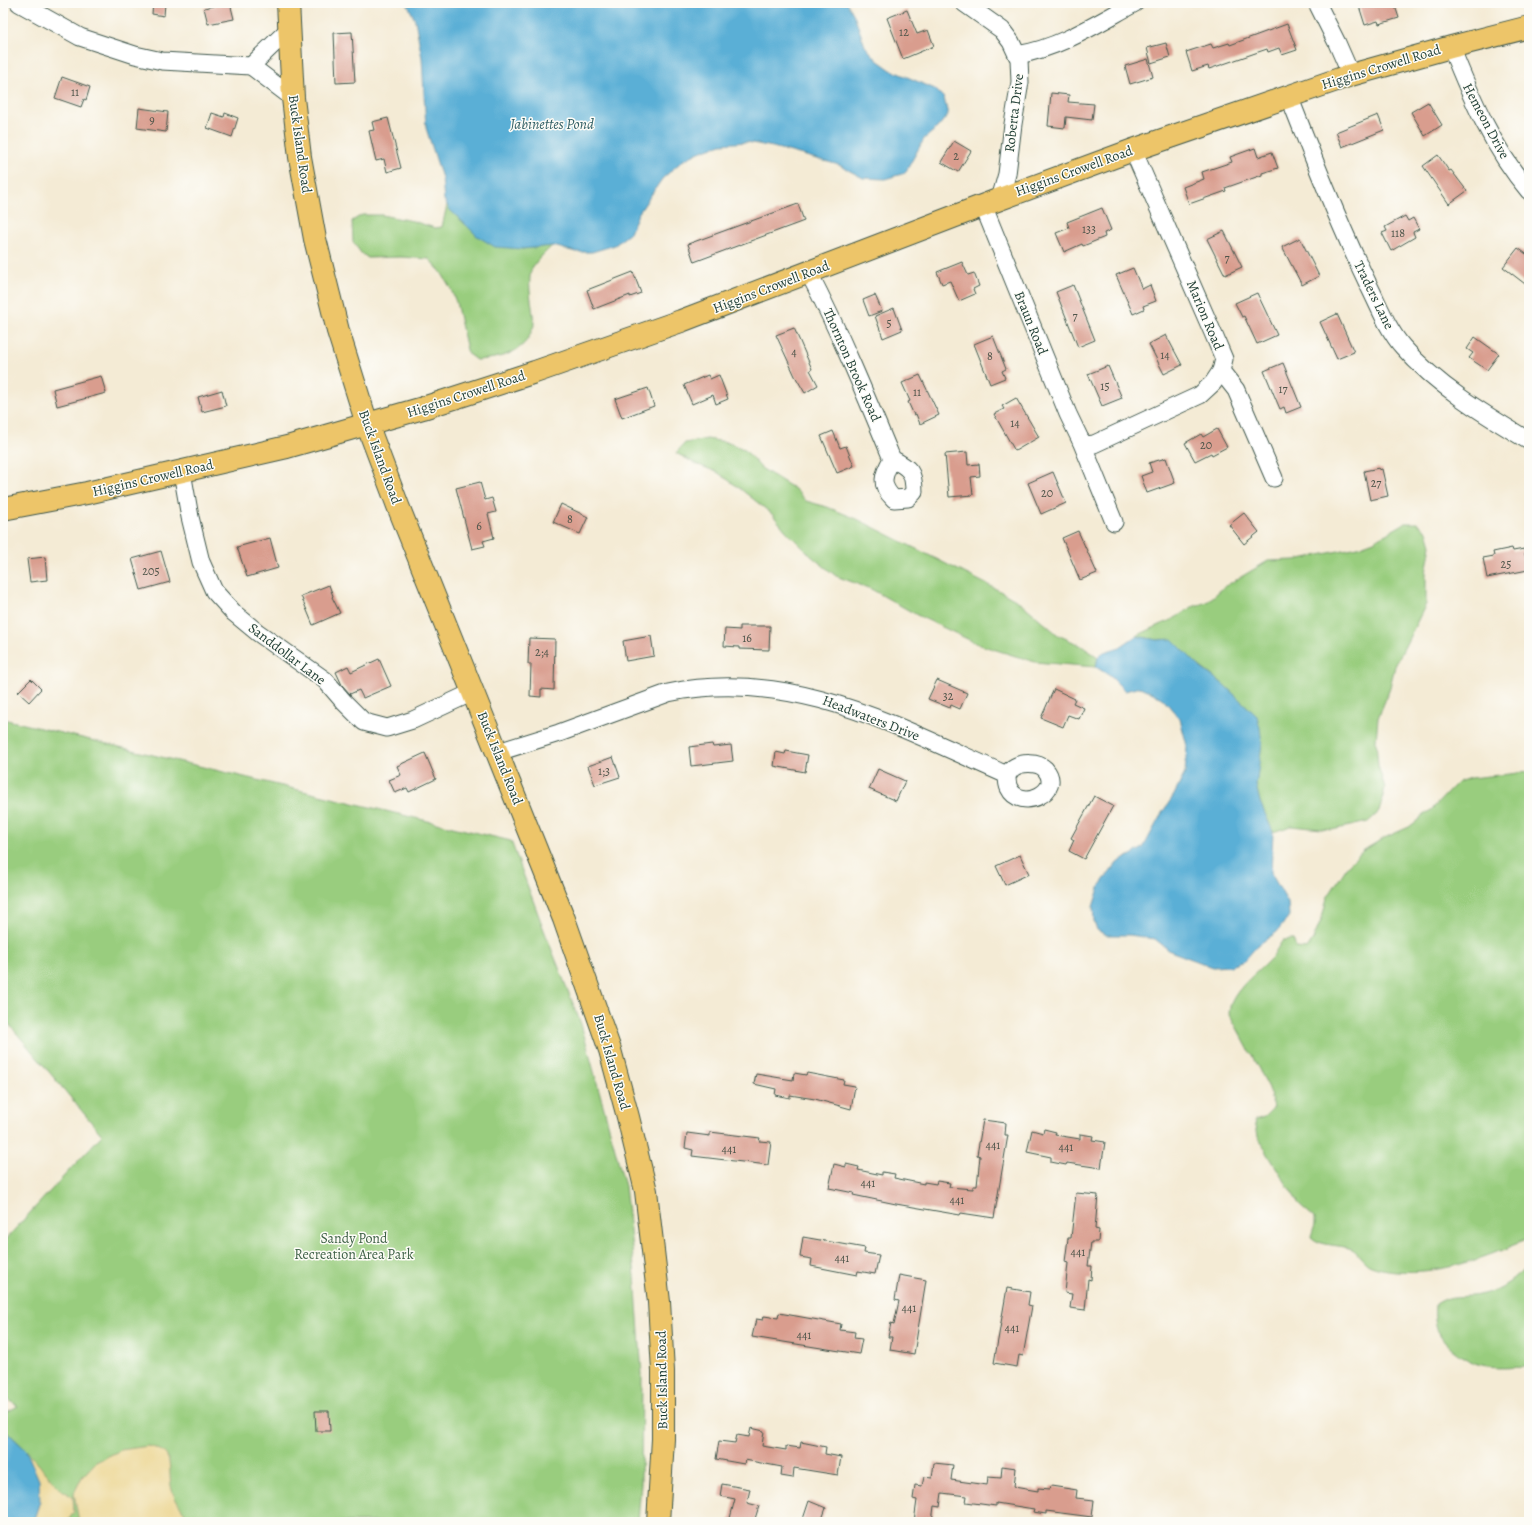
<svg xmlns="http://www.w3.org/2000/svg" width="1532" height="1525" viewBox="0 0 1532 1525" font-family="Alegreya,serif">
<rect width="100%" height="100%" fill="#fdfcf7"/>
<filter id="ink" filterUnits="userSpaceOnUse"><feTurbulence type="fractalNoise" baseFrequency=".025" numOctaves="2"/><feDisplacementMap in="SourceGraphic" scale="8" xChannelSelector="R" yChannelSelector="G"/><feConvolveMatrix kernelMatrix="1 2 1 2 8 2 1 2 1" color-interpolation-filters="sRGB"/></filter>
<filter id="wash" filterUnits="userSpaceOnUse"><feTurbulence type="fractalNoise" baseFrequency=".012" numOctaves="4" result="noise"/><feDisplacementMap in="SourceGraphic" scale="16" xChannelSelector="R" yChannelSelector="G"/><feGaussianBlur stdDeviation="0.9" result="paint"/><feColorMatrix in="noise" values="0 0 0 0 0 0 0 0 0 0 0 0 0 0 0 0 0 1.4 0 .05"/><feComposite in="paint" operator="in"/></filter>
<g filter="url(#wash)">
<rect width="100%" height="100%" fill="#f4ebd5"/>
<g fill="#99cd7e" stroke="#5c8559">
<path d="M447,205L450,210L466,225L477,236L522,249L553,245C547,251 533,263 531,271C527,286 533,308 534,324C534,327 532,330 531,333C522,354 497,359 476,360L468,354L456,302L450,287L441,272L429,259L401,257L368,258L361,253L353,242L352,221L362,215H381L413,221L435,228L442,227Z"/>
<path d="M707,439L726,442L744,449L761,468L795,489L806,501L827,507L857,519L998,590L1021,603L1058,635L1080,645L1098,657L1096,667L1035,662L980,645L917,615L871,589L836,576L811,556L786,531L772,514L738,487L717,472L696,464L676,453L685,443Z"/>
<path d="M1405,523H1417L1427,531L1431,545L1426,573V604L1395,666L1389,691L1378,718L1376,741L1378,766L1385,788L1379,812L1368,822L1332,830L1291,826L1273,832L1260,802L1256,785L1258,769L1257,716L1223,684L1164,639L1157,640L1136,636L1175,618L1192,607L1207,602L1224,587L1268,561L1295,560L1358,547L1374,541Z"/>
<path d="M3,719L511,841L544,930L581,1024L625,1186L635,1276L642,1374L641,1484L638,1522H33L40,1501L26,1450L3,1428V1414L18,1406L3,1396V1242L102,1135L3,1017Z"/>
<path d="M1529,772V1239C1486,1257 1443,1275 1396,1271C1388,1270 1377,1269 1369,1265C1362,1261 1357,1251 1352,1249C1339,1244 1321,1247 1311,1237L1315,1225V1218L1299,1204L1269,1156L1258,1136L1255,1120L1264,1117L1273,1108L1269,1088L1229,1013C1230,991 1259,972 1273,956C1276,951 1279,945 1283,940L1293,939L1296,948L1307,949L1313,940L1322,918L1327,898L1349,864L1364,850L1384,838L1409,827L1432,809L1458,782L1470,778Z"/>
<path d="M1529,1264V1366C1513,1366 1495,1369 1479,1364C1468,1362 1447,1348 1441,1337C1435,1328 1434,1315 1435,1304C1451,1293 1465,1299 1483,1294C1502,1290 1516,1278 1529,1264Z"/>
</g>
<g fill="#eeda9e" stroke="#868c69">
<path d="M148,1446C178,1452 166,1468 172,1490C176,1503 184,1512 192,1522H79L74,1493L82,1477L96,1462L121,1450Z"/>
<path d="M26,1450L61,1490L73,1497L74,1512L67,1522H33L40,1501Z"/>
</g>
<g fill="#5aafd6" stroke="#3c7685">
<path d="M407,3H847L854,15L865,46L877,60L891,70L935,89L944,98L948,115L937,128L924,139L905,173L885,179L863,178L839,165L773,147L747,142L721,144L699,152L682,161L662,179L638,214L630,233L615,245L592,252H576L553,246L522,249L495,247L477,236L466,225L450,210L444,200L442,178L426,128L422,58L415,20Z"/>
<path d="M1136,636L1157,640L1172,639L1201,668L1223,684L1257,716L1260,728L1262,744L1256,785L1260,802L1273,832L1271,873L1288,903L1289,916L1277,932L1258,945L1244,961L1230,966L1213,967L1170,951L1155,939L1130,935H1106L1097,930L1094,921L1093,907L1100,885L1117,863L1143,848L1162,813L1174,795L1185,773L1187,746L1180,719L1163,699L1153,693L1140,687L1125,691L1110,676L1096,667L1098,657L1104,652L1120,647Z"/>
<path d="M3,1428L26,1450L39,1480L40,1501L33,1522H3Z"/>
</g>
<g id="blocks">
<g fill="#d99d8e">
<path d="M153,3H165L164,16L152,14Z"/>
<path d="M227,3H230L234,19L208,24L204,8Z"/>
<path d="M1358,3H1394L1399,18L1379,24L1378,21L1365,25Z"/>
<path d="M907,10L917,34L928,30L934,46L903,59L887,18Z"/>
<path d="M1287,24L1297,50L1282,55L1279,48L1268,52L1267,49L1209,69L1208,66L1192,71L1186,52L1211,44L1213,48L1229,43L1230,45Z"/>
<path d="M352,32L355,82L336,83L334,33Z"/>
<path d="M1166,43L1170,57L1151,63L1147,48Z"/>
<path d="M1148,59L1153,77L1130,84L1125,66Z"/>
<path d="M62,77L90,87L86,100L84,99L81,107L55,98Z"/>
<path d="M1051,93L1069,95L1068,102L1094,104L1092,120L1066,117L1065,128L1048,126Z"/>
<path d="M1428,102L1442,125L1425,136L1411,112Z"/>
<path d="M139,108L168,112L166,132L137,128Z"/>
<path d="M212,113L224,117L225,113L238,118L232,137L207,128Z"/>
<path d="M1378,115L1384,130L1342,147L1336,132Z"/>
<path d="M388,118L401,168L387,172L384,159L376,161L369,131L374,130L372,122Z"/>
<path d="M954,141L971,151L958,172L941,162Z"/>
<path d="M1255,148L1258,157L1272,152L1278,168L1262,173V175L1225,188L1226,191L1189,204L1183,187L1204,179L1202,172L1232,162L1230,157Z"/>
<path d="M1438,155L1449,171L1451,170L1467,191L1449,204L1423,166Z"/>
<path d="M798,204L804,221L694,262L688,244Z"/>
<path d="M1102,208L1111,230L1104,233L1105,237L1083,246L1082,244L1064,252L1056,233L1069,228L1067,222Z"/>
<path d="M1405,216L1408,221L1413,218L1419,229L1413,232L1415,237L1391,251L1382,233L1387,231L1385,227Z"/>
<path d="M1224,231L1242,267L1225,275L1207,239Z"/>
<path d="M1300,238L1319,276L1302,285L1282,247Z"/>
<path d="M1518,248L1529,256V287L1503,267Z"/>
<path d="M962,262L968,275L974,273L979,286L973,289L975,294L959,301L950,281L942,284L937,272Z"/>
<path d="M1133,268L1142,289L1150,285L1156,301L1143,306L1144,309L1133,314L1116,275Z"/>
<path d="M633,272L641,293L630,297V295L594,309L587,290Z"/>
<path d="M1073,285L1095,340L1078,347L1056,292Z"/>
<path d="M1257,293L1277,335L1257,344L1244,316L1242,317L1235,303Z"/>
<path d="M875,295L882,311L869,316L863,300Z"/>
<path d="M894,308L902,330L883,338L875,316Z"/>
<path d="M1337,314L1354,352L1337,359L1320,322Z"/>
<path d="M794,328L812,369L810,370L818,385L805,393L795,376L776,335Z"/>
<path d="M1166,335L1182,365L1164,374L1149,344Z"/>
<path d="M993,336L1006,369L1002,371L1005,378L990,384L974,344Z"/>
<path d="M1475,337L1499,354L1487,370L1469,358L1473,353L1467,349Z"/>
<path d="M1283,363L1301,407L1286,413L1284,407L1280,409L1264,371Z"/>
<path d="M1108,366L1122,398L1102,406L1088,374Z"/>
<path d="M708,375L710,379L719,375L728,399L716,404L713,395L692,404L684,385Z"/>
<path d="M920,375L939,415L920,424L916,414L914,415L908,402L910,401L902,383Z"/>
<path d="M101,376L106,393L57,406L53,389Z"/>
<path d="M648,388L654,406L622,418L615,399Z"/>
<path d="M222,390L226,406L202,412L198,397Z"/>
<path d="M1016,398L1039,437L1015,451L994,414L1004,409L1002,406Z"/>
<path d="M1217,429L1227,447L1212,455L1211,453L1195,461L1185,443L1201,434L1203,437Z"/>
<path d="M833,431L840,448L846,446L854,466L837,473L821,436Z"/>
<path d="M967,452L968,465L979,464L980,476L971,477L973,495L949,497L945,454Z"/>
<path d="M1166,458L1175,483L1147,493L1141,476L1152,472L1149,463Z"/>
<path d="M1379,468V470L1382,469L1388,496L1370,500L1364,471Z"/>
<path d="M1053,472L1066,503L1041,514L1028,483Z"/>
<path d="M480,482L485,500L492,498L496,512L488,514L494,538L483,541L485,546L472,549L456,488Z"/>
<path d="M561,504L588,517L580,534L553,522Z"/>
<path d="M1244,513L1259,532L1244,544L1229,525Z"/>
<path d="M1078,531L1097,573L1080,580L1062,538Z"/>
<path d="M270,538L278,568L247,577L237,547Z"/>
<path d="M1512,548L1513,551L1524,549L1528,570L1487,578L1483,558L1494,556L1493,552Z"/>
<path d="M161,551L170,582L141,590L132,559Z"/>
<path d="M45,557L47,580L30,582L27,559Z"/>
<path d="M329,585L333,596L332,597L340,613L313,625L301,596Z"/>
<path d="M740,626H770L769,650L739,649V647L724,646L725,629L740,630Z"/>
<path d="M651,636L654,656L626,661L623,641Z"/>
<path d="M529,638L555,639L554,690L541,689V697L530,696L531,664H528Z"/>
<path d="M379,659L391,686L363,698L359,690L350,694L342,685L336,672L348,666L351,672Z"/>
<path d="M31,679L41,689L29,702L18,692Z"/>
<path d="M937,680L967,693L960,709L951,705L950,708L928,699Z"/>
<path d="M1054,689L1075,699L1073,703L1084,708L1079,719L1068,715L1063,727L1041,718Z"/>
<path d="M712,744L713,747L731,745L733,761L691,766L689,747Z"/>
<path d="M786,751L808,755L805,772L774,766L776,752L785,754Z"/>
<path d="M425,753L436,779L409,792L407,788L395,793L389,780L401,775L397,766Z"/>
<path d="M613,757L620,777L595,785L588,766Z"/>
<path d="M878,769L905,781L896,801L869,789Z"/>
<path d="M1094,796L1113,806L1084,859L1069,851L1074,840L1071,838Z"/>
<path d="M1020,855L1029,874L1005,885L996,866Z"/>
<path d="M794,1073L806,1075L807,1073L844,1080L843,1084L855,1086L851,1109L815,1099L790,1095V1098L775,1095L776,1089L754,1084L756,1074L793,1080Z"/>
<path d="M983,1120L1006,1123L1005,1135H1008L994,1218L961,1213L960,1215L896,1204L853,1195L854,1193L829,1188L834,1164L846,1167V1164L859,1167L858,1170L882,1175V1172L895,1174L894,1178L924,1184V1182L936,1184L937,1181L950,1183L949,1187L973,1189V1186H977L980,1156L977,1155Z"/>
<path d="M1044,1129L1056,1132L1055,1135L1080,1139V1134L1093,1136L1092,1140L1105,1142L1101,1168L1067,1163L1066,1165L1051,1162V1157L1027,1152L1032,1130L1043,1133Z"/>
<path d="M710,1132L760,1138L759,1141L771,1142L768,1165L692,1156L693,1150L685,1148L687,1133L710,1136Z"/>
<path d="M1076,1193L1098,1195L1095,1229L1099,1230L1098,1242H1091L1088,1266H1092L1091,1280L1088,1279L1085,1310L1070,1308L1072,1294L1065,1293L1068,1263L1065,1262L1068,1238H1071Z"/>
<path d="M803,1237L865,1248L864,1253L879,1255L875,1274L858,1271L857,1275L811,1266L812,1259L800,1257Z"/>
<path d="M899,1275L926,1280L914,1354L890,1350L892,1337H888L891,1323L894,1324L899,1301L895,1300Z"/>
<path d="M1007,1288L1030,1292L1028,1305L1032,1306L1023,1356L1019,1355L1017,1367L994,1363Z"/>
<path d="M779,1313L841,1324L840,1330L855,1332L854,1338L862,1339L859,1354L752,1337L756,1319L763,1320L764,1316L778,1318Z"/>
<path d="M315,1411H329L330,1431H316Z"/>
<path d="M751,1428L764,1431L762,1446L786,1450V1446L800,1448L801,1442L826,1447L825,1454L841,1457L838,1475L794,1468L793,1478L781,1476L782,1467L745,1460L744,1464L716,1459L719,1441L735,1443L737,1435L749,1437Z"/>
<path d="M934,1463L953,1465L951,1480L987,1485L988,1477L1001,1478L1002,1466L1016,1468L1014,1487L1038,1491V1488L1050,1489L1051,1486L1077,1490L1076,1498L1094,1500L1092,1517L1046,1511V1514L1033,1512L1034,1509L996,1503V1506L966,1502L967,1496L942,1493L940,1507L934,1506L932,1522H914L917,1500L913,1499L915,1485L922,1486L924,1477L932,1478Z"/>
<path d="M722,1484L750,1489L747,1503L759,1506L754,1522H729L735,1499L720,1496Z"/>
<path d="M809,1501L826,1508L821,1522H802Z"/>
</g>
</g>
</g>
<g filter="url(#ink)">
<use href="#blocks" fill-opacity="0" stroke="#3f574c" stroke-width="1"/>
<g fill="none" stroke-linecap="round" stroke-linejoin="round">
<g stroke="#3f574c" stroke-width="19">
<g id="minor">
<path d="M19,3L80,37L135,55L162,61L251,66L289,29"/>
<path d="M964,3L1002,30L1011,42L1019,59L1020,82L1013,124L1007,174L1000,199"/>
<path d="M1317,3L1337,43L1351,75"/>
<path d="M1451,47C1471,97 1493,149 1529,191"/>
<path d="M1017,55C1060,48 1098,23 1135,3"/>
<path d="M251,66L293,98"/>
<path d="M1289,96C1314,160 1339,224 1369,286C1379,306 1388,330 1403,347C1437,386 1484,414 1529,441"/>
<path d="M1133,150L1213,333L1224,359L1221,371L1236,390L1274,478"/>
<path d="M983,205L1068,414L1081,441L1114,522"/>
<path d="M809,273C840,333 866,396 892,459C883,475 879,485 894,499L908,498L914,492C914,472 910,468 892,459"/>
<path d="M1081,441L1087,445L1094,444L1200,395L1213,383L1221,371"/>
<path d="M182,472L190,517L201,562L214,591L234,613L257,632L325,680L344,702L364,722L387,728L413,720L473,692"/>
<path d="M498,752L559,733L668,693C793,667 897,727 1007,775C1007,779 1007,784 1009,788C1020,812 1065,792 1045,769C1038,762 1021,762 1013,768C1011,769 1009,773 1007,775"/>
</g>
</g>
<g stroke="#3f574c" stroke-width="24">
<g id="major">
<path d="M288,3L293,98L300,157L315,239L338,331L367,424L398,506L564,919L610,1050L628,1117L646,1191L659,1302L663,1371V1439L658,1522"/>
<path d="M3,509L87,493L287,447L423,408L535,372L681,321L1000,199L1133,150L1351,75L1451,47L1529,27"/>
</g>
</g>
<use href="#minor" stroke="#fff" stroke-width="17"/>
<use href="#major" stroke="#edc569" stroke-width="22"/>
</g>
</g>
<g text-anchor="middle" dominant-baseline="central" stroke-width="3" stroke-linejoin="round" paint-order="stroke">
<g font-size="12" fill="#4e554a">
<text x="904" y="32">12</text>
<text x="75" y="92">11</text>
<text x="152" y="120">9</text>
<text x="956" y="156">2</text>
<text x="1089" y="229">133</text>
<text x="1398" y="233">118</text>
<text x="1227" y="258">7</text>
<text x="1075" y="316">7</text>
<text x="889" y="323">5</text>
<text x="794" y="352">4</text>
<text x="1165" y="355">14</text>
<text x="990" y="356">8</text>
<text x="1105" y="386">15</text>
<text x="1283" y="389">17</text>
<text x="917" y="392">11</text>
<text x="1015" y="423">14</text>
<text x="1206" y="445">20</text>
<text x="1376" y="483">27</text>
<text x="1047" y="493">20</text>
<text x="570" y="519">8</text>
<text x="479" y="526">6</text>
<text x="1506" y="564">25</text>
<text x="151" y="571">205</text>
<text x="747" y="638">16</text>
<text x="542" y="652">2;4</text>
<text x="948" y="696">32</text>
<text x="604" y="771">1;3</text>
<text x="993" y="1145">441</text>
<text x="1066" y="1147">441</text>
<text x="729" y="1149">441</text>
<text x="868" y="1183">441</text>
<text x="957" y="1200">441</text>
<text x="1078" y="1252">441</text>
<text x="842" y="1258">441</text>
<text x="909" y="1308">441</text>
<text x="1012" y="1328">441</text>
<text x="804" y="1335">441</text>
</g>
<g font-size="14" fill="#1f3d34" stroke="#fdfcf7">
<text transform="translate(1381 67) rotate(-17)">Higgins Crowell Road</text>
<text transform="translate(1014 113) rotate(-83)">Roberta Drive</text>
<text transform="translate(1486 121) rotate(62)">Hemeon Drive</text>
<text transform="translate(300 144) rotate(82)">Buck Island Road</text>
<text transform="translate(1074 171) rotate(-20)">Higgins Crowell Road</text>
<text transform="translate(771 287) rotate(-21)">Higgins Crowell Road</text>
<text transform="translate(1374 295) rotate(64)">Traders Lane</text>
<text transform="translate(1205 315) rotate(67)">Marion Road</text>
<text transform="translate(1031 323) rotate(68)">Braun Road</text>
<text transform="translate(852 365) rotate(66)">Thornton Brook Road</text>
<text transform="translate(466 394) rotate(-18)">Higgins Crowell Road</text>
<text transform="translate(380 457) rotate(70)">Buck Island Road</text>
<text transform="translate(153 478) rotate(-13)">Higgins Crowell Road</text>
<text transform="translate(287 654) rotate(37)">Sanddollar Lane</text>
<text transform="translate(871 718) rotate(21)">Headwaters Drive</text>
<text transform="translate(500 758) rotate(68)">Buck Island Road</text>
<text transform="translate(612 1062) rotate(74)">Buck Island Road</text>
<text transform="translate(662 1380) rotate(-91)">Buck Island Road</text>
</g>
<g font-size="14" fill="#3e6146" stroke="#fdfcf7">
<text x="354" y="1238">Sandy Pond<tspan x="354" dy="16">Recreation Area Park</tspan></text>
</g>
<g font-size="15" font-style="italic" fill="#315f65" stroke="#fdfcf7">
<text x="552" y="124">Jabinettes Pond</text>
</g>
</g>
<rect width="1532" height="1525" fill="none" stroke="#fdfcf7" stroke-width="16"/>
</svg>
